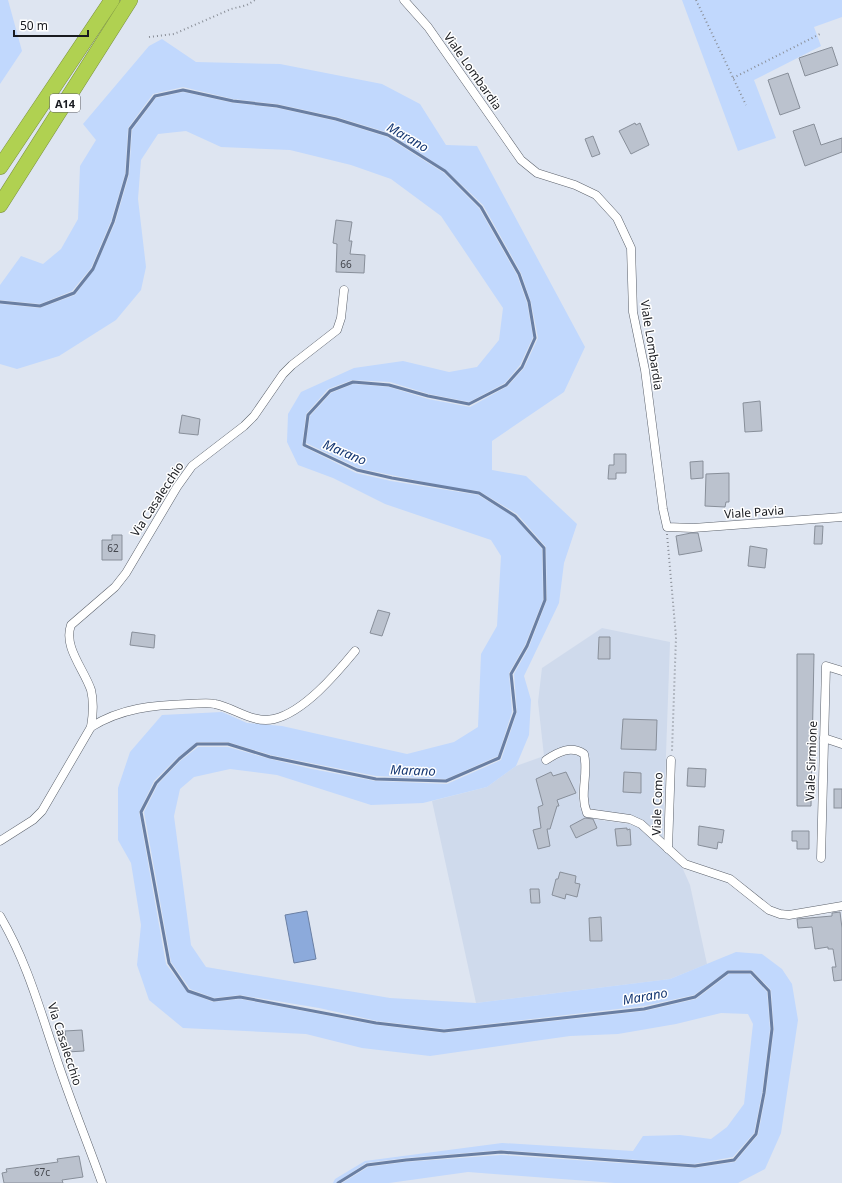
<svg xmlns="http://www.w3.org/2000/svg" width="842" height="1183" viewBox="0 0 842 1183" font-family="'Noto Sans',sans-serif">
<rect width="100%" height="100%" fill="#dee5f1"/>
<path fill="#cfdaec" d="M602,628L670,642L663,839L643,820L631,816L590,810L587,794L590,763L587,751L579,746H567L544,757L548,763L568,754L580,756L582,764L578,794L580,806L584,816L592,819L629,824L639,827L682,867L690,885L707,964L670,979L476,1003L432,801L487,787L516,766L544,756L538,702L542,668Z"/>
<g fill="#c1d8fd">
<path d="M0,0H8L22,51L0,84Z"/>
<path d="M682,0H842V17L814,27L821,46L754,80L776,138L738,151Z"/>
<path d="M162,39L196,62L280,64L382,84L420,104L446,145L477,146L585,347L564,392L492,441V470L526,476L577,524L564,563L559,603L524,676L531,700L529,735L516,766L487,787L423,803L371,805L277,775L230,769L194,777L180,789L174,816L191,945L206,967L390,998L476,1003L670,979L736,952L762,954L782,969L792,984L798,1020L781,1133L765,1169L738,1183H615L468,1172L389,1183H342L368,1167L406,1162L501,1155L695,1168L735,1162L758,1135L766,1093L774,1029L771,990L752,970H728L694,995L644,1006L444,1029L377,1021L319,1008L240,995L214,998L190,989L171,962L144,812L158,784L180,761L198,747H228L270,759L312,769L375,781L447,784L501,760L517,712L514,674L529,647L547,600L546,547L517,514L479,491L448,487L358,468L306,443L310,416L331,393L353,384L389,387L428,399L470,407L508,386L524,368L538,338L531,302L521,273L483,205L446,170L389,133L337,117L277,104L233,99L183,87L153,94L128,128L125,174L111,221L91,268L72,291L40,304L0,300V285L21,256L43,264L61,249L78,219L80,166L96,140L83,124L149,46Z"/>
<path d="M183,92L233,103L277,108L336,121L387,137L444,173L479,208L517,275L527,303L533,337L520,365L505,383L469,402L429,394L390,382L352,380L328,389L306,414L302,446L356,473L391,481L478,495L514,517L542,549L543,600L525,645L509,673L512,712L498,756L446,779L376,776L271,755L228,742H197L177,758L154,781L139,812L166,964L187,992L213,1002L240,999L376,1025L444,1033L645,1011L696,999L729,974H750L767,992L770,1029L762,1093L754,1133L733,1157L694,1164L501,1150L405,1158L366,1163L336,1183H333L335,1179L365,1161L502,1143L633,1151L643,1136L680,1135L711,1139L727,1127L744,1104L753,1024L748,1014L721,1013L676,1024L618,1034L570,1036L430,1056L362,1048L306,1034L183,1028L149,1000L137,965L141,925L131,863L118,840V788L130,752L162,715L222,712L247,723L282,726L407,754L454,742L478,727L481,654L497,626L501,556L491,540L385,504L333,478L298,465L287,442L288,414L301,392L354,368L403,361L449,372L477,367L499,340L503,308L441,216L391,179L351,165L290,150L221,147L186,131L158,134L141,160L138,199L146,267L141,290L116,320L59,356L17,369L0,364V304L40,308L75,295L94,270L115,223L129,175L132,130L156,98Z"/>
</g>
<path fill="#8caadb" stroke="#6a7fa3" d="M307,911L316,959L294,963L285,915Z"/>
<g fill="none" stroke-linecap="round" stroke-linejoin="round">
<path stroke="#6a7fa3" stroke-width="3" d="M0,302L40,306L74,293L93,269L113,222L127,174L130,129L155,96L183,90L233,101L277,106L336,119L388,135L445,171L481,207L519,274L529,302L535,338L522,367L506,385L469,404L428,396L389,385L353,382L330,391L308,415L304,445L357,470L392,478L479,493L515,516L544,548L545,600L527,646L511,674L515,712L499,758L446,781L376,779L270,757L228,744H197L179,759L156,783L141,812L169,963L188,991L214,1000L240,997L376,1023L444,1031L644,1009L695,997L728,972H751L769,991L772,1029L764,1093L756,1134L734,1160L695,1166L501,1152L406,1160L367,1165L338,1183"/>
</g>
<g fill="#bbc2ce" stroke="#888f9a">
<path d="M832,47L838,65L805,76L799,58Z"/>
<path d="M788,73L800,108L780,115L768,80Z"/>
<path d="M635,123L636,125L640,123L649,145L631,154L619,131Z"/>
<path d="M814,124L821,145L842,138V152L805,166L793,131Z"/>
<path d="M593,136L600,154L592,157L585,139Z"/>
<path d="M336,220L352,222L349,241H352L350,254L365,255L364,273L336,272L337,244L333,243Z"/>
<path d="M760,401L762,431L745,432L743,403Z"/>
<path d="M182,415L200,419L198,435L179,433Z"/>
<path d="M614,454H626V473H616V479H608L609,465H614Z"/>
<path d="M703,461V478L691,479L690,462Z"/>
<path d="M729,473V502H726L725,507L705,506L706,474Z"/>
<path d="M815,526H823L822,544H814Z"/>
<path d="M691,533H698L702,551L679,555L676,536Z"/>
<path d="M112,535H122V560H102V540H112Z"/>
<path d="M750,546L767,549L765,568L748,566Z"/>
<path d="M378,610L390,613L382,636L370,633Z"/>
<path d="M132,632L155,635L154,648L130,645Z"/>
<path d="M599,637H610V659H598Z"/>
<path d="M797,654H814L811,806H797Z"/>
<path d="M623,719L657,720L656,750L621,749Z"/>
<path d="M688,768L706,769L705,787L687,786Z"/>
<path d="M551,772L553,776L566,772L576,793L557,800L559,806H557L550,829H547L550,846L538,849L533,830L541,828L538,807L543,805L536,779Z"/>
<path d="M624,772L641,773V793L623,792Z"/>
<rect x="834" y="789" width="8" height="19"/>
<path d="M585,818L593,819L597,828L576,838L570,826Z"/>
<path d="M699,826L724,830L722,843L718,842L717,849L698,845Z"/>
<path d="M627,828V830L630,829L631,845L617,846L615,829Z"/>
<path d="M792,831H809V849H797V841H792Z"/>
<path d="M560,872L576,876L575,883L580,884L577,897L566,894L565,899L552,895L556,879H558Z"/>
<path d="M530,889H539L540,903H531Z"/>
<path d="M840,912L842,928V980L834,981L832,967H836L833,949H828V947L815,949L812,927L798,928L797,919L832,916V913Z"/>
<path d="M601,917L602,941H590L589,918Z"/>
<path d="M82,1030L84,1051L67,1052L65,1031Z"/>
<path d="M79,1156L83,1177L62,1180L63,1183H4L2,1173L7,1172L6,1169L58,1162L57,1159Z"/>
</g>
<g fill="none" stroke-linecap="round" stroke-linejoin="round">
<g stroke="#5c626c" stroke-width="9">
<g id="street">
<path d="M404,0L428,27L521,160L537,173L575,185L596,195L617,218L631,248L633,312L645,370L663,509L667,527L693,528L842,517"/>
<path d="M91,727C121,708 154,705 188,704C197,704 207,702 215,704C235,708 253,724 274,719C304,712 336,674 355,651"/>
<path d="M824,738L842,744"/>
<path d="M546,760C558,752 571,745 584,754C589,774 579,793 587,813L630,819L641,824L685,864L730,879L769,910L780,914L789,915L842,906"/>
<path d="M0,841L33,820L42,811L91,727C93,715 94,702 91,690C84,669 63,647 71,625L115,587L126,573L177,487L192,466L244,426L254,416L283,374L292,365L337,330L341,318L344,290"/>
<path d="M668,849L671,760"/>
<path d="M821,858L826,666L842,671"/>
<path d="M0,916C27,962 39,1007 56,1057C70,1100 87,1141 102,1183"/>
</g>
</g>
<g stroke="#7b9140" stroke-width="16">
<g id="highway">
<path d="M0,167L112,0"/>
<path d="M0,205L130,0"/>
</g>
</g>
<g stroke="#8a8f98" stroke-width="2" stroke-dasharray="1 3" stroke-linecap="butt">
<path d="M696,0L746,105"/>
<path d="M149,37L174,34L231,9L247,5L255,0"/>
<path d="M733,78L820,34"/>
<path d="M667,534L676,637L672,751"/>
</g>
<use href="#street" stroke="#fff" stroke-width="8"/>
<use href="#highway" stroke="#b0d151" stroke-width="15"/>
</g>
<g text-anchor="middle" dominant-baseline="central" stroke-width="3" stroke-linejoin="round" paint-order="stroke">
<g font-size="10" fill="#42454c">
<text x="346" y="264">66</text>
<text x="113" y="548">62</text>
<text x="42" y="1172">67c</text>
</g>
<rect fill="#fff" stroke="#5e5f63" stroke-width="1" x="50" y="94" width="30" height="18" rx="3"/>
<g font-size="11" font-weight="bold" fill="#191b20">
<text x="65" y="103">A14</text>
</g>
<g font-size="12" fill="#191b20" stroke="#fff">
<text transform="translate(473 71) rotate(55)">Viale Lombardia</text>
<text transform="translate(652 345) rotate(81)">Viale Lombardia</text>
<text transform="translate(157 499) rotate(-57)">Via Casalecchio</text>
<text transform="translate(754 512) rotate(-4)">Viale Pavia</text>
<text transform="translate(811 761) rotate(-88)">Viale Sirmione</text>
<text transform="translate(657 804) rotate(-88)">Viale Como</text>
<text transform="translate(65 1044) rotate(72)">Via Casalecchio</text>
</g>
<g font-size="13" font-style="italic" fill="#153772" stroke="#fff">
<text transform="translate(408 137) rotate(30)">Marano</text>
<text transform="translate(345 452) rotate(23)">Marano</text>
<text transform="translate(413 770) rotate(2)">Marano</text>
<text transform="translate(645 996) rotate(-10)">Marano</text>
</g>
</g>
<path d="M14 30v6h74v-6" fill="none" stroke="#191b20" stroke-width="2"/>
<text x="20" y="30" font-size="12" fill="#191b20" stroke="#ffffff" stroke-width="3" paint-order="stroke">50 m</text>
</svg>
